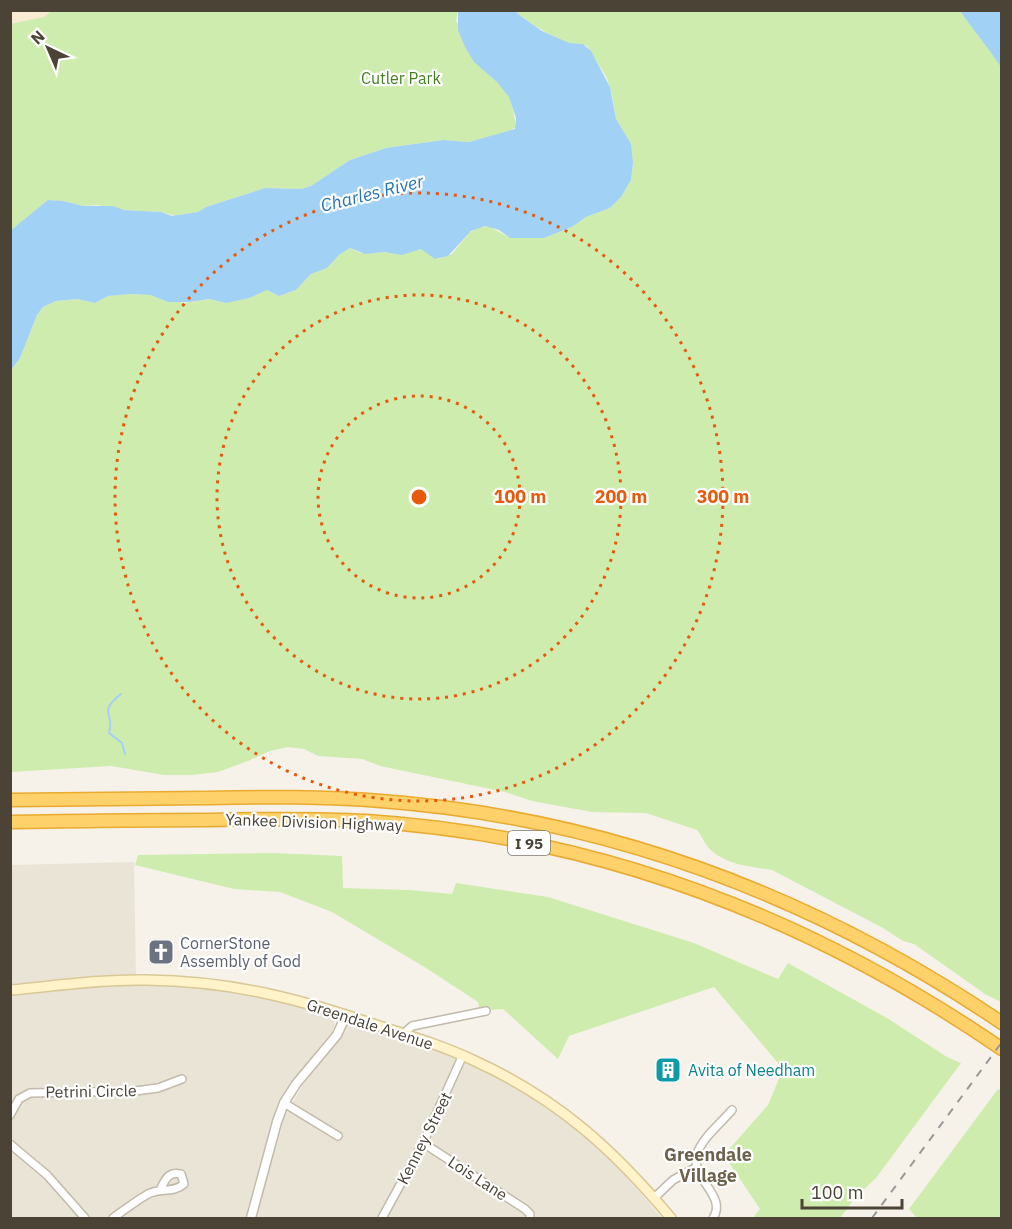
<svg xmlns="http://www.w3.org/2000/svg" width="1012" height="1229" viewBox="0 0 1012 1229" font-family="'IBM Plex Sans',sans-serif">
<rect width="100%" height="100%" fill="#f6f2e9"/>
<g fill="#eae4d7">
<path d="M134,862L136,974L11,984L10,865Z"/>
<path d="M121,984L183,986L267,997L324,1013L333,1018L335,1025L332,1033L289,1086L278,1103L245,1218H11L10,996Z"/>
<path d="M351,1021L451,1054L494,1074L528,1094L590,1139L612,1160L662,1218H255L285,1116L302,1086Z"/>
</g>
<path fill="#f8ead3" d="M11,11H80L11,24Z"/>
<g fill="#cfecaf">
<path d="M53,10L458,11L456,21L511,99L516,127L508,132L469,142L443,140L386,148L350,160L311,186L301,189L265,188L206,207L198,212L175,216L161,212L124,210L98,205L83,206L51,200L46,202L11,230L10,24L44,17Z"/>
<path d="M516,11H960C973,30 989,47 1002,67L1001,1002L985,994L914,944L903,941L883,928L772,870C751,867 722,864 708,847C704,842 701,835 697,830L646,813L592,812L532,801L505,792L380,766L362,759L318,756L304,749L288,747L270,751L248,761L218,772L192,775H164L111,766L11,772V370L20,358L37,315L43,307L56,301L77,299L95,303L108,296L131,294L150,295L168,302L177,301L184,303L209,299L226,303L263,290H267L279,296L296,290L311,274L327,268L339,255L350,248L360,253L384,252L397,254L421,249L438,259L452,254L469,233L480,226L490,227L510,238H544L572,227L586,217L610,208L621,197L631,180L633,163L616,119L612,95L607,78L587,46C580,42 575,45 568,43C550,36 534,25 518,14Z"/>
<path d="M273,853L342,856L343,888L409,890L452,894L456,883L548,897L694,943L778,979L788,963L887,1018L947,1057L961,1063L876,1178L855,1198L840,1218H753L760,1209L724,1155L768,1105L783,1069L714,987L569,1036L558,1059L503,1009L477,1011L479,1007L478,1002L426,968L332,912L280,892L234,889L135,865L138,855Z"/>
<path d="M998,1089L1002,1091L1001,1218H917L909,1209Z"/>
</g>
<g fill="#a2d1f6">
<path d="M458,11H516L518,14L542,31L569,43L583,44L591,51L610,87L616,119L631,144L633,163L631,180L621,197L610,208L586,217L572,227L544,238H510L499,230L485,226L471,231L448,256L435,259L421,249L402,255L384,252L365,254L350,248L339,255L327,268L311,274L296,290L279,296L267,290L249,298L226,303L209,299L189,302H168L150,295L131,294L108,296L95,303L77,299L56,301L43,307L37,315L20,358L11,370V230L48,200L63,201L83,206H113L124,210L161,212L172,216L198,212L206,207L265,188L301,189L311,186L350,160L386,148L443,140L469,142L515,129L516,118L509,97L497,82L474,62L465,47L458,30Z"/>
<path d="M960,11H1001V67C988,47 973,30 960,11Z"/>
</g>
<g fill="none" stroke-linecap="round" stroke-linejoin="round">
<path stroke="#a2d1f6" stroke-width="2" d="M121,694C97,713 115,712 109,733L122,743L125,754"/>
<g stroke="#c2baab" stroke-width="10">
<g id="minor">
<path d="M403,1034L412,1026L486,1011"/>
<path d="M284,1103L338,1136"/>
<path d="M10,1115L19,1099L30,1093L135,1091L158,1088L182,1079"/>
<path d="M423,1143L525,1209L530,1214V1218"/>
<path d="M10,1144L47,1175L85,1218"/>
<path d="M654,1198L673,1180L697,1167"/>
<path d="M113,1218C124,1210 136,1201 148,1194C160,1188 174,1193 184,1184L181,1174C168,1171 165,1180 160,1190"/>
<path d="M382,1218L423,1143L463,1055"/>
<path d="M713,1218C728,1196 690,1179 697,1154C702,1138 721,1123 732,1110"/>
</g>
</g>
<g stroke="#c2baab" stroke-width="11">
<path id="tertiary" d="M251,1218L277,1122L284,1103L296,1084L337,1035L346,1015"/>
</g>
<g stroke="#d9c896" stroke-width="12">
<path id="secondary" d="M10,990C56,986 101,979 146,980C226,981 289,996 364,1021C401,1033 439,1044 475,1061C558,1099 613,1149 671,1218"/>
</g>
<g stroke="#e9aa2f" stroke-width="15">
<g id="motorway">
<path d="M10,800C77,799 143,799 209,798C266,797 323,796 381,801C607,818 814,896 1002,1023"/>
<path d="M10,822C77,821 143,820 209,820C261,819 313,818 366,821C598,836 811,918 1002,1049"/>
</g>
</g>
<use href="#minor" stroke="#fff" stroke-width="7"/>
<use href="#tertiary" stroke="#fff" stroke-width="8"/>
<use href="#secondary" stroke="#fff3ca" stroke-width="9"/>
<use href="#motorway" stroke="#ffd16b" stroke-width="12"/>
<path stroke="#989898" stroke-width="2" stroke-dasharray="8 8" stroke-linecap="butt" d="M872,1218L1002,1042"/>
</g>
<g fill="none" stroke="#e8590c" stroke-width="3" stroke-dasharray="3 6">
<circle cx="419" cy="497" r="101"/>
<circle cx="419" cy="497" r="202"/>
<circle cx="419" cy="497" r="304"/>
</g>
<defs>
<g id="church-square" transform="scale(1.35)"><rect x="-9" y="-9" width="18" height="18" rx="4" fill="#6b7280" stroke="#fff"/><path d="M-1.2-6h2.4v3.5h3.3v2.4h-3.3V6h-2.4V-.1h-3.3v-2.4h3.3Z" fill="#fff"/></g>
<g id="building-square" transform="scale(1.35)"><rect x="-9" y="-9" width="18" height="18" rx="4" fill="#0f9aa8" stroke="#fff"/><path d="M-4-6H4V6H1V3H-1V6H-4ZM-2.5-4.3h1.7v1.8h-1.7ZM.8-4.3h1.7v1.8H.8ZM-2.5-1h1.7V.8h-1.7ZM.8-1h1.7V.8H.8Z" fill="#fff"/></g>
</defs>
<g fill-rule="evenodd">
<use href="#church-square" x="161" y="952"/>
<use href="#building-square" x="668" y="1070"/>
</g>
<g text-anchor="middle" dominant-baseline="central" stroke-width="4.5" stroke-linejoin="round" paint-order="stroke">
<rect fill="#fff" stroke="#807b72" stroke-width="1.5" x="508" y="831" width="42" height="24" rx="4.5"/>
<g font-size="15" font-weight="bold" fill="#4a4336">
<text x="529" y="843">I 95</text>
</g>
<g font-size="16" fill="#458124" stroke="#fff">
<text x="401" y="78">Cutler Park</text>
</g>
<g font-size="16" fill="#4a4336" stroke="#fff">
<text transform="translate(314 822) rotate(2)">Yankee Division Highway</text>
<text transform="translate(370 1024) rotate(18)">Greendale Avenue</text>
<text transform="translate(91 1091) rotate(-1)">Petrini Circle</text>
<text transform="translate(424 1138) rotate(-63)">Kenney Street</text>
<text transform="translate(478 1178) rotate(33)">Lois Lane</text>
</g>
<g font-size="16" fill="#5b616d" stroke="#fff" text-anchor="start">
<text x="180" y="943">CornerStone<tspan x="180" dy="18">Assembly of God</tspan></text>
</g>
<g font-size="16" fill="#0d838f" stroke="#fff" text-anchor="start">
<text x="688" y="1070">Avita of Needham</text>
</g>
<g font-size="18" font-style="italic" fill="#2576b6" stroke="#fff">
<text transform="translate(372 193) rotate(-14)">Charles River</text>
</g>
<g font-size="18" font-weight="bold" fill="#6e614d" stroke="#fff">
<text x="708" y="1154">Greendale<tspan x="708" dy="21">Village</tspan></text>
</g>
</g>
<circle cx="419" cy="497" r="9" fill="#e8590c" stroke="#fff" stroke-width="3"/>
<g font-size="18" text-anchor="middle" font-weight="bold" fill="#e8590c" stroke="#fff" stroke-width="4.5" stroke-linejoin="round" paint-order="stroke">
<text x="520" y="503">100 m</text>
<text x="621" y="503">200 m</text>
<text x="723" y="503">300 m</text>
</g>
<rect width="1012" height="1229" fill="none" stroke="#4a4336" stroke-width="24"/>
<g transform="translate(48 48) rotate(316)" stroke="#ffffff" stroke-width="4.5" paint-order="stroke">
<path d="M0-4.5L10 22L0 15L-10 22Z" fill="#4a4336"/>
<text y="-9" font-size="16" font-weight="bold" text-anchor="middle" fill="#4a4336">N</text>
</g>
<path d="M802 1199v9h100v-9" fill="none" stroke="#4a4336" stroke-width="3"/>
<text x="811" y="1199" font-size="18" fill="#4a4336" stroke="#ffffff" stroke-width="4.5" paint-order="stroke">100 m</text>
</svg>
